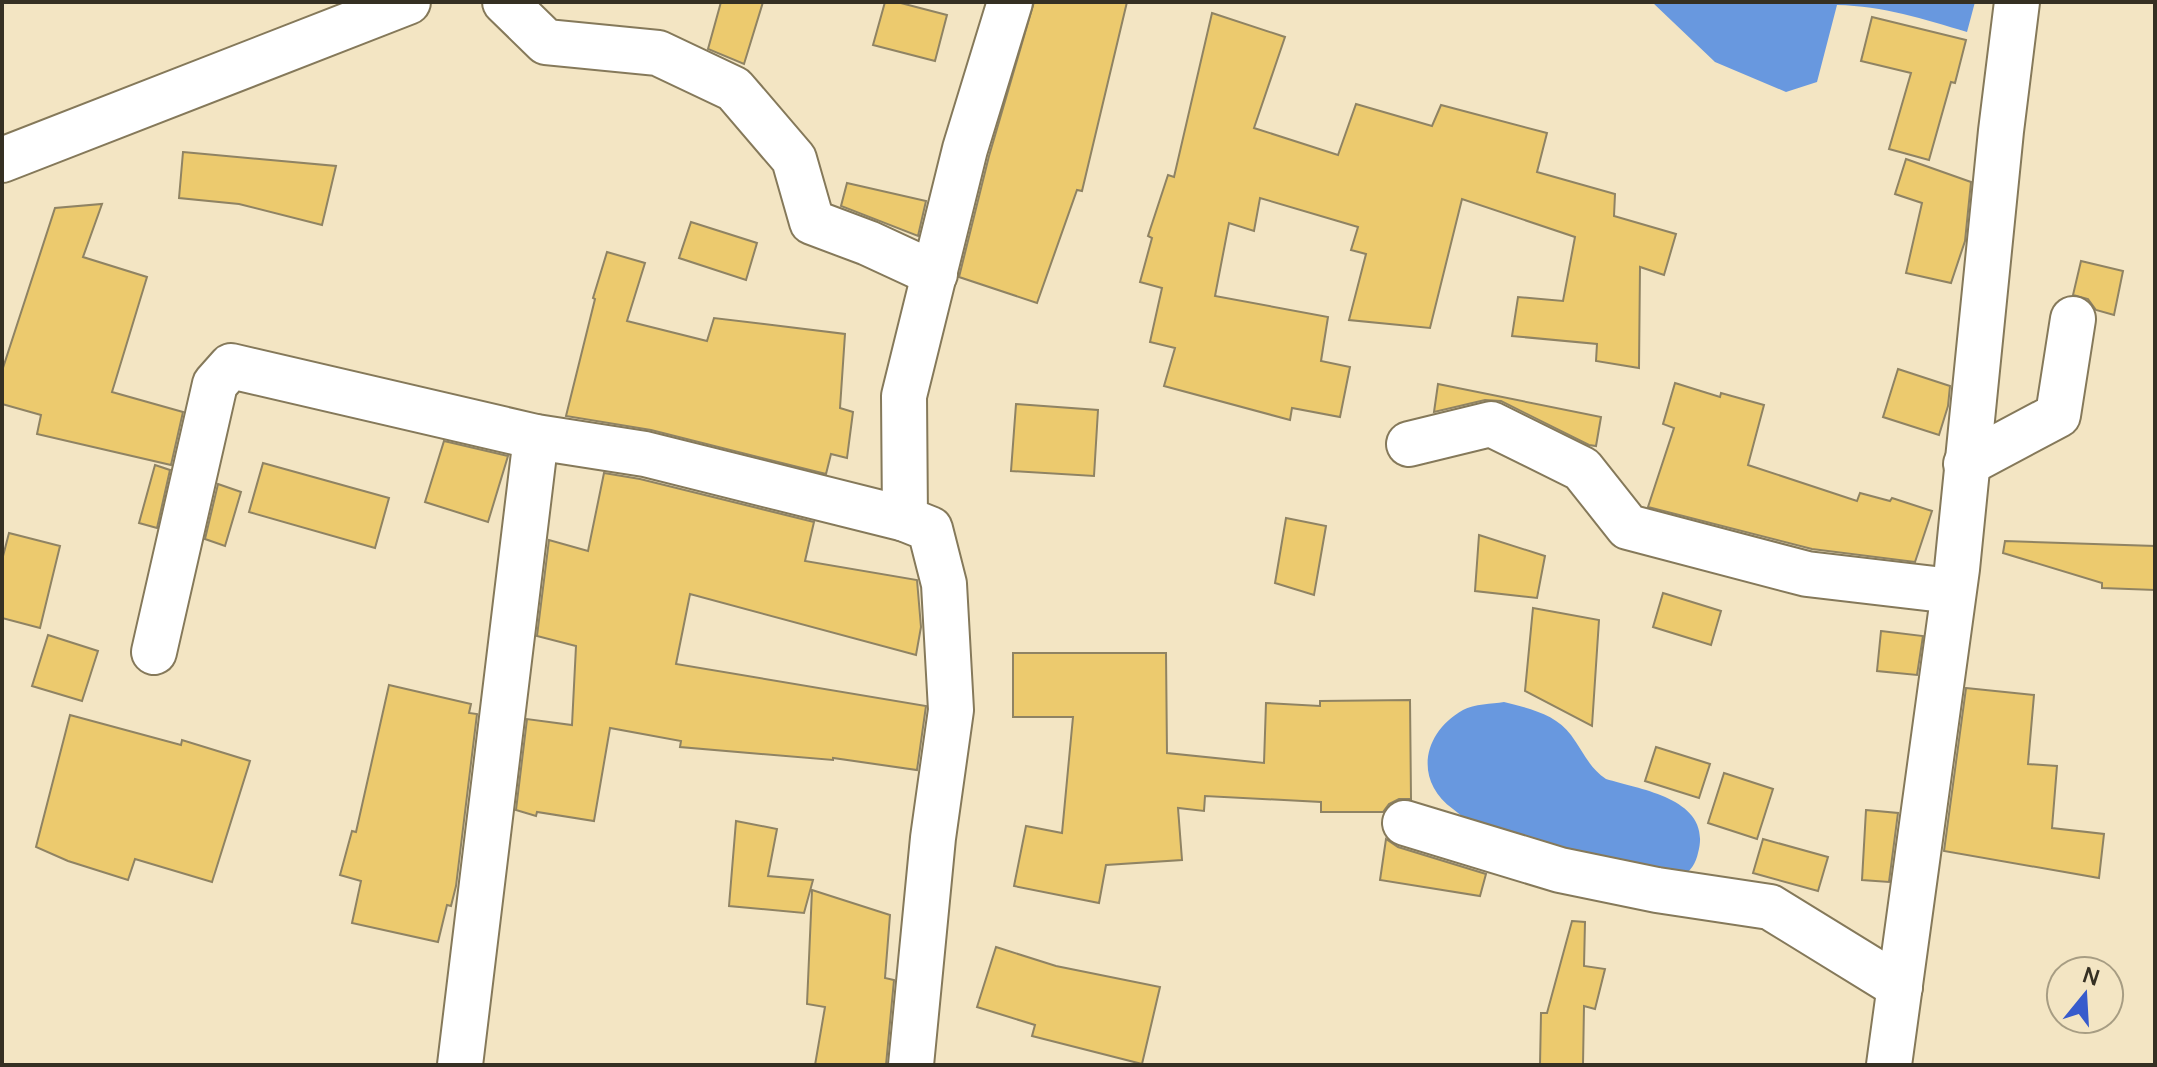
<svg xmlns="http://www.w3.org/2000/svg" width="2157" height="1067" viewBox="0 0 2157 1067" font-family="Manrope,sans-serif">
<rect width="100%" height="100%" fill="#f3e5c3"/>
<g fill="#6898df">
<path d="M1652,2H1975L1967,32C1924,19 1883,6 1837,5L1817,82L1786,92L1715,62Z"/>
<path d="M1504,702C1528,708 1556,714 1571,735C1583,751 1589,768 1606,779C1642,790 1713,799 1698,853C1696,862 1691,873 1680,876C1649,882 1560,848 1527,838C1508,832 1485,829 1468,820C1463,817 1458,813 1453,809C1414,781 1422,733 1463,710C1474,704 1492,704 1504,702Z"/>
</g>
<g fill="#ecca6e" stroke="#8f8363" stroke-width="2">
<path d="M721,2H763L744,64L708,49Z"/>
<path d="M885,2H897L947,15L935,61L873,45Z"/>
<path d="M1034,2H1127L1082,191L1077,190L1037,303L959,277L989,156Z"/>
<path d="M1212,13L1285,37L1254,128L1338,155L1356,104L1432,126L1441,105L1547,133L1537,172L1615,194L1614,216L1676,234L1664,275L1640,267L1639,368L1596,361L1597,344L1512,336L1518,297L1563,301L1575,237L1462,199L1430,328L1349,320L1366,254L1351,250L1358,227L1260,198L1254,231L1229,223L1215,296L1328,317L1321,361L1350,367L1340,417L1292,408L1290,420L1164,386L1175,348L1150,342L1162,288L1140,282L1152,238L1148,236L1168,175L1174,177Z"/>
<path d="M1872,17L1966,40L1955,83L1951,82L1929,160L1889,149L1911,73L1861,61Z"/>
<path d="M183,152L336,166L322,225L239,204L179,198Z"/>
<path d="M1906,159L1971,182L1965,241L1951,283L1906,273L1922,203L1895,194Z"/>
<path d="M847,183L926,201L918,236L841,206Z"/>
<path d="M102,204L83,257L147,277L112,392L183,412L171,465L37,434L41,415L2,404V371L55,208Z"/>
<path d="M691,222L757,243L746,280L679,258Z"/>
<path d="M607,252L645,263L627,321L707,341L714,318L845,334L840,408L853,412L847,458L831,454L826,474L651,430L566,416L595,299L593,298Z"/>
<path d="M2081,261L2123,271L2114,315L2096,310L2088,299L2073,295Z"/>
<path d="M1898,369L1950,386L1948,406L1939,435L1883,417Z"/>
<path d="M1675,383L1720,397L1721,393L1764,405L1748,465L1857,501L1860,493L1890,501L1892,498L1932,511L1915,562L1812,549L1648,507L1674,428L1663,424Z"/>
<path d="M1438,384L1601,417L1596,446L1589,445L1501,401L1485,400L1434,412Z"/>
<path d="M1016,404L1098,410L1094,476L1011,471Z"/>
<path d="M444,441L508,456L488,522L425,502Z"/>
<path d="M263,463L389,498L375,548L249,512Z"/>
<path d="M155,465L170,470L157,528L139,523Z"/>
<path d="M604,473L640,479L814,522L805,561L917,580L921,627L916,655L690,594L676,664L926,706L917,770L833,758V760L680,747L681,741L610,728L594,821L537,812L536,816L516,810L527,719L572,725L576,646L537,636L549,540L588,551Z"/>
<path d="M218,484L241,492L225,546L205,539Z"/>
<path d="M1286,518L1326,526L1314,595L1275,583Z"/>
<path d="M9,533L60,546L40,628L2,618V560Z"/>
<path d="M1479,535L1545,556L1537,598L1475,591Z"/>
<path d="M2005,541L2155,546V590L2102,588V583L2003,553Z"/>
<path d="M1663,593L1721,611L1711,645L1653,627Z"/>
<path d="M1533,608L1599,620L1592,726L1525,691Z"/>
<path d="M1881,631L1923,636L1917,675L1877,671Z"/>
<path d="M48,635L98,651L82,701L32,686Z"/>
<path d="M1013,653H1166L1167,753L1264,763L1266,703L1320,706V701L1410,700L1411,799H1399L1389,804L1383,812H1321V802L1205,796L1204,811L1178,808L1182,860L1106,865L1099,903L1014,886L1026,826L1062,833L1073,717H1013Z"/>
<path d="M389,685L471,704L469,713L477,714L456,886L451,906L447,905L438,942L352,923L361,881L340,875L352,831L356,832Z"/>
<path d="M1966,688L2034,695L2028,764L2057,766L2052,828L2104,834L2099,878L1944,851Z"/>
<path d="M70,715L181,745L182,740L250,761L212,882L135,859L128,880L68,861L36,847Z"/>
<path d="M1656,747L1710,764L1699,798L1645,781Z"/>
<path d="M1724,773L1773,789L1757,839L1708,823Z"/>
<path d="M1866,810L1898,813L1889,882L1862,880Z"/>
<path d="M736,821L777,829L768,876L813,880L804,913L729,906Z"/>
<path d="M1386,839L1398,847L1486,874L1480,896L1380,880Z"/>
<path d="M1763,839L1828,857L1818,891L1753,873Z"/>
<path d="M812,890L890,915L885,978L894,980L886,1065H815L825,1007L807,1004Z"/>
<path d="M1572,921L1585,922L1584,966L1605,969L1595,1009L1584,1006L1583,1065H1540L1541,1013H1547Z"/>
<path d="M996,947L1056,966L1160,987L1142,1064L1032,1036L1035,1025L977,1007Z"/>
</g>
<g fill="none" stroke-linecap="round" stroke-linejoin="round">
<g stroke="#85795a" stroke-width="48">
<g id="minor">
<path d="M505,2L546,42L658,53L734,89L794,159L812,222L868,243L935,274"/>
<path d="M2,160L408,2"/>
<path d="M1409,444L1491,424L1582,469L1628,527L1807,574L1952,591"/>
<path d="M1966,464L2058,415L2073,319"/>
<path d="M154,652L215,384L231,366L536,437L645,454L905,519"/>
<path d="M1405,823L1560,870L1657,890L1770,907L1900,987"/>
<path d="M460,1065L536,437"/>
<path d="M911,1065L933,838L951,710L944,584L930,529L905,519L904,396L965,149L1010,2"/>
<path d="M1889,1065L1957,569L2001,131L2017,2"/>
</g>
</g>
<use href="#minor" stroke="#fff" stroke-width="44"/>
</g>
<rect width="2157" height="1067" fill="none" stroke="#353023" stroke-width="8"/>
<g transform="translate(2085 995) rotate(18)"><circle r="38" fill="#f3e5c3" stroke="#a79d83" stroke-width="2"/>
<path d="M0-6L14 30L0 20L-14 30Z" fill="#375bcc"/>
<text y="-12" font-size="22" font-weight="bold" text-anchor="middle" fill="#353023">N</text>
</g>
</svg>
